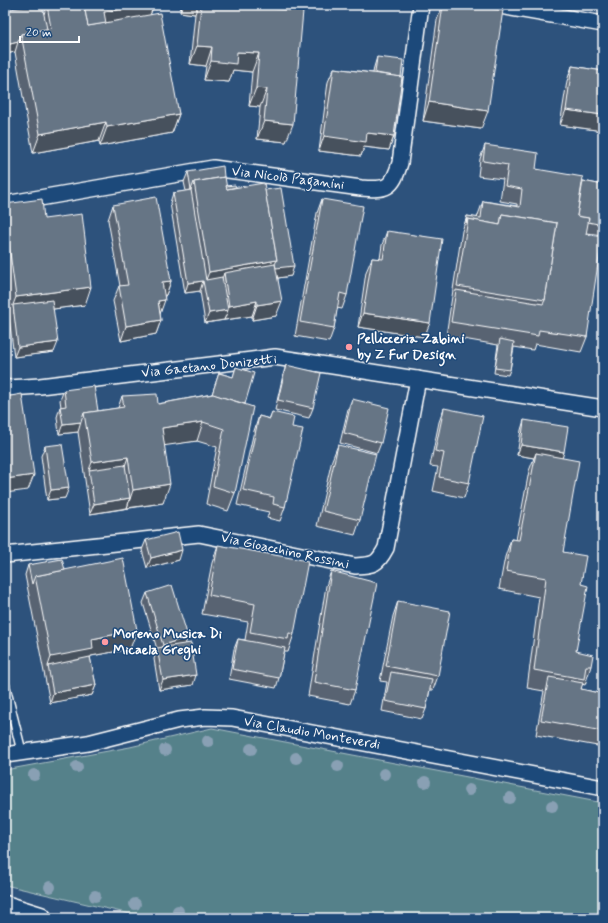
<svg xmlns="http://www.w3.org/2000/svg" width="608" height="923" viewBox="0 0 608 923" font-family="Mynerve,sans-serif">
<rect width="100%" height="100%" fill="#2d527c"/>
<filter id="ink" filterUnits="userSpaceOnUse"><feTurbulence type="fractalNoise" baseFrequency=".025" numOctaves="2"/><feDisplacementMap in="SourceGraphic" scale="8" xChannelSelector="R" yChannelSelector="G"/><feConvolveMatrix kernelMatrix="1 2 1 2 8 2 1 2 1" color-interpolation-filters="sRGB"/></filter>
<g filter="url(#ink)">
<path fill="#54818a" stroke="#aac0c4" d="M212,728L603,803V918H160L130,914L5,885V770L130,747Z"/>
<g fill="none" stroke-linecap="round" stroke-linejoin="round">
<g stroke="#fff" stroke-width="11">
<path id="lane" d="M5,685L22,753"/>
</g>
<g stroke="#fff" stroke-width="18">
<g id="street">
<path d="M494,5L603,24"/>
<path d="M5,204L213,168L361,188C387,190 392,189 400,163L421,5"/>
<path d="M5,387L9,388L40,386L275,357L603,408"/>
<path d="M5,555L199,534L355,566C374,565 377,565 386,548L418,379"/>
<path d="M5,755L88,743L179,720L205,717L232,718L603,788"/>
</g>
</g>
<g stroke="#fff" stroke-width="25">
<path id="secondary" d="M5,907L40,918"/>
</g>
<use href="#lane" stroke="#1f4a7a" stroke-width="8"/>
<use href="#street" stroke="#1f4a7a" stroke-width="15"/>
<use href="#secondary" stroke="#1f4a7a" stroke-width="22"/>
</g>
<g fill="#89a0b4">
<circle cx="208" cy="741" r="6"/>
<circle cx="251" cy="749" r="6"/>
<circle cx="165" cy="750" r="6"/>
<circle cx="296" cy="758" r="6"/>
<circle cx="338" cy="766" r="6"/>
<circle cx="77" cy="767" r="6"/>
<circle cx="384" cy="774" r="6"/>
<circle cx="34" cy="775" r="6"/>
<circle cx="425" cy="782" r="6"/>
<circle cx="469" cy="790" r="6"/>
<circle cx="510" cy="798" r="6"/>
<circle cx="552" cy="806" r="6"/>
<circle cx="50" cy="887" r="6"/>
<circle cx="95" cy="896" r="6"/>
<circle cx="135" cy="904" r="6"/>
<circle cx="178" cy="911" r="6"/>
</g>
<g fill="#586472" stroke="#fff">
<path d="M47,5H154L150,15L179,114L172,133L100,146L99,141L33,153L15,52L5,54V10L44,14Z"/>
<path d="M181,5H234L268,8L269,5H301L286,142L257,139L260,107L249,106L252,72L233,70L229,82L204,80L206,66L190,64L195,14L180,12Z"/>
<path d="M443,5H468L481,129L423,121L437,20Z"/>
<path d="M377,57L394,136L389,150L364,147L361,156L319,151L328,82L334,68L373,73L374,67Z"/>
<path d="M572,66L603,71V131L560,125L567,81Z"/>
<path d="M485,145L536,169L583,181L603,185V235L586,233L587,337L581,352L535,344L533,350L514,347L510,370L508,375L494,373L498,345L446,336L462,231L467,216L477,218L483,201L517,206V204L500,201L503,179L478,176L480,159Z"/>
<path d="M188,172L226,186L265,190L291,276L278,278L276,316L252,320V316L205,323L200,291L185,293L170,203L173,193L186,191L184,182Z"/>
<path d="M322,199L347,295L342,309L337,308L334,328L329,342L295,336L317,213Z"/>
<path d="M5,204L44,219L85,305L53,309L54,352L14,357L5,285Z"/>
<path d="M113,205L171,281L166,295L165,296L160,314L161,320L156,334L121,341L113,301L119,286H120L108,220Z"/>
<path d="M387,231L424,337L358,327L366,272L372,258L380,259L382,245Z"/>
<path d="M286,365L313,408L309,418L275,410L283,375Z"/>
<path d="M236,367L245,404L235,493L228,511L206,504L217,447L197,441L164,445L163,503L90,514L78,432L59,434L57,417L60,407H61L60,400L64,390L98,411L118,408L122,396L158,404L212,394L219,373L233,377Z"/>
<path d="M352,399L381,443L377,453L340,443L348,409Z"/>
<path d="M444,408L469,483L464,498L433,491L438,467L430,466L439,422Z"/>
<path d="M272,412L292,427L285,507L280,521L267,518L269,512L237,505L254,431L259,416L269,419Z"/>
<path d="M524,420L564,452L562,457L563,552L581,584L576,651L591,666L585,685L582,684L581,689L603,694V747L536,735L544,691L527,688L539,597L499,589L505,557L511,539L516,540L529,471L534,458L517,455L521,430Z"/>
<path d="M338,445L360,520L355,535L317,526L332,460Z"/>
<path d="M45,446L65,498L47,500L41,456Z"/>
<path d="M146,540L179,560L147,568L142,550Z"/>
<path d="M218,545L294,634L288,652H284L279,678L276,688L229,679L234,649L238,639L245,640L248,622L202,614L212,563Z"/>
<path d="M28,565L65,570L130,649L91,656L90,657L96,685L92,695L50,703L25,575Z"/>
<path d="M331,571L355,690L350,704L308,696L326,586Z"/>
<path d="M147,593L185,644L193,685L159,690L154,659L157,649L143,603Z"/>
<path d="M398,601L438,676L433,690H430L426,709L422,719L382,711L387,682L380,681L393,616Z"/>
</g>
<g fill="#47515d" stroke="#fff">
<path d="M146,5H154L149,18L99,27L104,12Z"/>
<path d="M183,5H198L195,14L180,12Z"/>
<path d="M18,42L15,52L5,54V47L6,45Z"/>
<path d="M197,46L212,47L206,66L190,64Z"/>
<path d="M237,52L259,53L252,72L233,70L229,82L204,80L211,61Z"/>
<path d="M256,88L267,89L260,107L249,106Z"/>
<path d="M429,102L488,111L481,129L423,121Z"/>
<path d="M566,110L603,115V131L560,125Z"/>
<path d="M179,114L172,133L100,146L107,127Z"/>
<path d="M264,121L293,124L286,142L257,139Z"/>
<path d="M106,122L99,141L33,153L40,134Z"/>
<path d="M367,133L394,136L389,150L364,147L361,156L319,151L324,136Z"/>
<path d="M277,260L294,266L291,276L226,286L224,273L219,287L204,285L209,272Z"/>
<path d="M171,281L166,295L157,297L162,282Z"/>
<path d="M203,281L200,291L185,293L188,283Z"/>
<path d="M91,287L85,305L14,314L13,305L16,297Z"/>
<path d="M165,300L160,314L158,301Z"/>
<path d="M257,301L252,316L224,320L229,306Z"/>
<path d="M282,301L276,316L252,320L257,305Z"/>
<path d="M228,310L224,320L205,323L209,313Z"/>
<path d="M363,313L430,323L424,337L358,327Z"/>
<path d="M161,320L156,334L121,341L126,326Z"/>
<path d="M58,342L54,352L14,357L18,347Z"/>
<path d="M81,422L78,432L59,434L63,424Z"/>
<path d="M203,422L197,441L155,447L162,428Z"/>
<path d="M521,445L564,452L561,462L536,453L534,458L517,455Z"/>
<path d="M128,457L122,475L89,470L92,462Z"/>
<path d="M34,475L28,490L5,493V479Z"/>
<path d="M170,484L163,503L127,508L133,490Z"/>
<path d="M69,488L65,498L47,500L51,490Z"/>
<path d="M130,498L127,508L90,514L94,504Z"/>
<path d="M182,550L179,560L147,568L151,558Z"/>
<path d="M137,630L130,649L91,656L87,668L48,666L51,657L92,639Z"/>
<path d="M188,637L184,647L159,655L163,645Z"/>
<path d="M196,675L193,685L159,690L163,680Z"/>
<path d="M96,685L92,695L50,703L53,693Z"/>
</g>
<g fill="#667485" stroke="#fff">
<path d="M33,5H42L47,29L21,34L18,42L6,45L5,39V10Z"/>
<path d="M47,5H84L88,26L160,13L179,114L107,127L106,122L40,134L21,34L51,28Z"/>
<path d="M84,5H146L104,12L106,23L88,26Z"/>
<path d="M201,5H234L303,11L293,124L264,121L267,89L256,88L259,53L237,52L236,64L211,61L212,47L197,46Z"/>
<path d="M271,5H301V11L271,8Z"/>
<path d="M443,5H468L503,10L488,111L429,102Z"/>
<path d="M377,57L403,60L401,77L375,73Z"/>
<path d="M572,66L603,71V115L566,110Z"/>
<path d="M334,68L402,77L394,136L367,133L366,142L324,136Z"/>
<path d="M485,145L538,153L536,169L583,177L577,216L589,218L586,234L602,237L587,337L539,330L538,336L451,322L456,290L543,304L545,300L557,223L502,214L500,225L468,219L466,223L467,216L481,218L483,201L520,207L522,189L505,186L508,165L483,161Z"/>
<path d="M223,166L224,177L194,182L191,190L188,172Z"/>
<path d="M225,177L227,189L264,183L277,260L209,272L194,182Z"/>
<path d="M583,181L603,185V225L588,222L589,218L577,216Z"/>
<path d="M235,185L236,187L227,189L226,186Z"/>
<path d="M281,188L294,266L276,268L275,264L277,260L265,190Z"/>
<path d="M191,190L206,280L222,277L228,310L209,313L203,281L188,283L173,193Z"/>
<path d="M156,197L171,281L162,282L165,300L158,301L161,320L126,326L119,286L128,285L113,205Z"/>
<path d="M42,199L44,219L82,214L91,287L16,297L5,216V204Z"/>
<path d="M322,199L363,206L347,295L340,293L334,328L300,322Z"/>
<path d="M502,214L557,223L545,300L457,286L468,219L500,225Z"/>
<path d="M387,231L442,239L430,323L363,313L372,258L383,259Z"/>
<path d="M275,264L282,301L257,305V301L229,306L224,273Z"/>
<path d="M52,300L58,342L18,347L13,305Z"/>
<path d="M500,339L514,342L510,370L495,368Z"/>
<path d="M286,365L321,373L313,408L278,400Z"/>
<path d="M236,367L254,373L245,404L212,394L219,373L233,377Z"/>
<path d="M94,386L98,411L84,413L81,422L63,424L60,407L66,406L64,390Z"/>
<path d="M22,394L34,475L5,479V397Z"/>
<path d="M157,394L158,404L213,394L253,407L235,493L213,486L224,429L203,422L162,428L170,484L133,490L128,457L92,462L84,413L124,407L122,396Z"/>
<path d="M352,399L389,408L381,443L344,433Z"/>
<path d="M444,408L483,416L469,483L439,477L444,453L435,451Z"/>
<path d="M272,412L294,417L292,427L303,429L285,507L273,504L274,497L243,490L259,416L270,419Z"/>
<path d="M524,420L568,427L564,452L521,445Z"/>
<path d="M62,444L69,488L51,490L45,446Z"/>
<path d="M338,445L376,454L360,520L323,511Z"/>
<path d="M536,453L579,461L563,552L586,556L581,584L588,586L576,651L593,655L591,666H586L584,679L534,670L546,578L506,571L511,539L519,540Z"/>
<path d="M125,465L130,498L94,504L89,470Z"/>
<path d="M178,532L182,550L151,558L146,540Z"/>
<path d="M218,545L308,561L294,634L289,633L288,639L250,632L255,604L209,595Z"/>
<path d="M123,558L137,630L92,639L93,649L51,657L35,576Z"/>
<path d="M62,559L65,570L35,576L32,584L28,565Z"/>
<path d="M331,571L377,583L355,690L314,682Z"/>
<path d="M172,585L188,637L163,645L147,593Z"/>
<path d="M398,601L450,611L438,676L386,666Z"/>
<path d="M238,639L285,648L279,678L232,669Z"/>
<path d="M191,643L196,675L163,680L157,648Z"/>
<path d="M90,657L96,685L53,693L48,666Z"/>
<path d="M391,672L432,679L426,709L385,701Z"/>
<path d="M549,677L583,683L581,689L603,694V731L541,720Z"/>
</g>
</g>
<g fill="#ff9aa2" stroke="#1f4a7a" stroke-width="1.5">
<circle cx="349" cy="347" r="4"/>
<circle cx="105" cy="642" r="4"/>
</g>
<g text-anchor="middle" dominant-baseline="central" stroke-width="3" stroke-linejoin="round" paint-order="stroke">
<g font-size="14" fill="#fff" stroke="#1f4a7a">
<text transform="translate(288 178) rotate(7)">Via Nicolò Paganini</text>
<text transform="translate(209 366) rotate(-6)">Via Gaetano Donizetti</text>
<text transform="translate(285 551) rotate(12)">Via Gioacchino Rossini</text>
<text transform="translate(312 733) rotate(10)">Via Claudio Monteverdi</text>
</g>
<g font-size="14" font-weight="bold" fill="#fff" stroke="#1f4a7a" text-anchor="start">
<text x="357" y="339">Pellicceria Zabini<tspan x="357" dy="16">by Z Fur Design</tspan></text>
<text x="113" y="634">Moreno Musica Di<tspan x="113" dy="16">Micaela Greghi</tspan></text>
</g>
</g>
<rect width="608" height="923" fill="none" stroke="#1f4a7a" stroke-width="20"/>
<rect x="10" y="10" width="588" height="903" fill="none" stroke="#fff" stroke-width="1.5" filter="url(#ink)"/>
<path d="M20 36v6h59v-6" fill="none" stroke="#ffffff" stroke-width="2"/>
<text x="26" y="36" font-size="12" fill="#ffffff" stroke="#1f4a7a" stroke-width="3" paint-order="stroke">20 m</text>
</svg>
